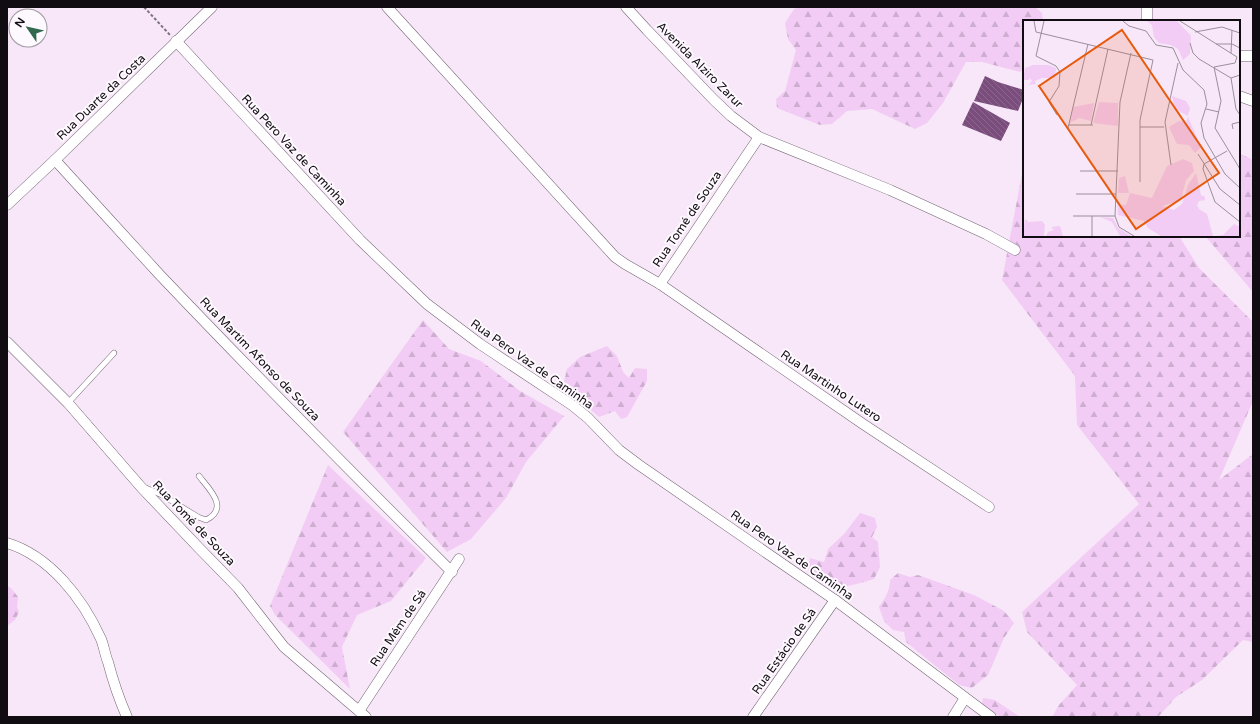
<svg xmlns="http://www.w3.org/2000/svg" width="1260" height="724" viewBox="0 0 1260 724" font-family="'Varela Round',sans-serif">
<defs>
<pattern id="forest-firs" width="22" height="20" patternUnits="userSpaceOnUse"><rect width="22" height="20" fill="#f2ccf4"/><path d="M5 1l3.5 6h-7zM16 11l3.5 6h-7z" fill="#ceaed0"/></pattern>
<pattern id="building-back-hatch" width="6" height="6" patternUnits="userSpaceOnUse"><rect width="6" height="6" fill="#7a4d7d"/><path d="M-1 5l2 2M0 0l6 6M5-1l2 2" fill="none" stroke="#8a678c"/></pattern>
</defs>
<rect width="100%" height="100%" fill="#f7e7f8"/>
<g fill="url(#forest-firs)">
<path d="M799,7H1035L1042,13L1043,21H1024V69L1020,72L982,62H966L943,103L927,123L915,129L872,109L847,111L832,124L820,125L777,108L776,99L785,91L796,50L788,39L785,23L794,9Z"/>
<path d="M1239,153L1253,160V292L1205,236H1239Z"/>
<path d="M1024,163V236H1179L1199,268L1253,322V401L1219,480L1253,454V642L1243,640L1202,680L1176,697L1158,717H1052L1059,705L1077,685L1027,632L1022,612L1139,504L1077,425L1075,376L1002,280Z"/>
<path d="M423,320L449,349L481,361L520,391L564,416L526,462L506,498L471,539L447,552L343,432Z"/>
<path d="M607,346L617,356L623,372L629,378L635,368L647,369V381L627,417L621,419L615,411L599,417L563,386L567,369L580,357Z"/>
<path d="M328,465L426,558L391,601L357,615L342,647L350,689L275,615L270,606Z"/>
<path d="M860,513L875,518L877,527L872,537L878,542L880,567L874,579C859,583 840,591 825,584C819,581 813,574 808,570L810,558L824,562L828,549L844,534Z"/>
<path d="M898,573L910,577L918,575L974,595L1004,611L1014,623L1004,638L988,675L972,688L959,685L906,642L904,632L893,630L884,621L879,607C885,598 890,591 890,580Z"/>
<path d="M7,586L11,588L18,597L17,607L19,612L15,620L7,626Z"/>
<path d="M983,698L995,700L1020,717H1000L982,704Z"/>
</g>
<g fill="url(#building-back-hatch)">
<path d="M985,76L998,82L1024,90V96L1018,111L974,101Z"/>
<path d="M973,102L1010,123L1001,141L962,125Z"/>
</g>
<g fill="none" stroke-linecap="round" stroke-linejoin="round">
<g stroke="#736674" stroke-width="6">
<g id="lane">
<path d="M68,403L114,353"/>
<path d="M146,488L162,495L198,517L206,520C230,508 209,489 199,476"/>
</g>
</g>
<g stroke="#736674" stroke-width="11">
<g id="street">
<path d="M387,7L615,257L625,264L660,284L863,424L989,507"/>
<path d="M626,7L647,30L714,100L731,116L759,137L890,190L986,234L1015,250"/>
<path d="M1147,21V7"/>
<path d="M176,41L360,240L427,304L480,344L572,405L588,418L619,450L639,465L835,600L991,717"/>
<path d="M1239,56H1253"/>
<path d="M1239,96L1253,101"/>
<path d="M55,160C90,198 124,236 159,274C255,375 353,474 452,572"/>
<path d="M7,205L55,160L212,7"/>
<path d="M660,284L759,137"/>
<path d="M7,342L68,403L141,487L199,548L238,588L284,647L366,717"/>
<path d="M7,543C50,556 83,599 101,639C104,646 105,655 108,662C113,681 119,699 127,717"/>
<path d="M359,711L459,559"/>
<path d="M753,717L835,600"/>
<path d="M953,717L965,698"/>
</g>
</g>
<path stroke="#7d737d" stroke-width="2" stroke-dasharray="3 2" stroke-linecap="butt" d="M144,7L170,35"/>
<use href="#lane" stroke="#fff" stroke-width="5"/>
<use href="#street" stroke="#fff" stroke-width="10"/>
</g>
<g text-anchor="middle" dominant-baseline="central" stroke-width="4" stroke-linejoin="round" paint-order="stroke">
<g font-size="12" fill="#110c11" stroke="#fef8ff">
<text transform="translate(700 65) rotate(45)">Avenida Alziro Zarur</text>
<text transform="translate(101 97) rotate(-44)">Rua Duarte da Costa</text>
<text transform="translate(294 150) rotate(47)">Rua Pero Vaz de Caminha</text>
<text transform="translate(687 219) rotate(-56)">Rua Tomé de Souza</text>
<text transform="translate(260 359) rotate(46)">Rua Martim Afonso de Souza</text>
<text transform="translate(532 364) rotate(35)">Rua Pero Vaz de Caminha</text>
<text transform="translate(831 386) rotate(34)">Rua Martinho Lutero</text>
<text transform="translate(194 523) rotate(46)">Rua Tomé de Souza</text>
<text transform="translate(792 555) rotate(35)">Rua Pero Vaz de Caminha</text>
<text transform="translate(398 628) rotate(-56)">Rua Mém de Sá</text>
<text transform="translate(784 651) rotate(-55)">Rua Estácio de Sá</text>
</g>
</g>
<g transform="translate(1023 20)">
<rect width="217" height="217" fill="#f7e7f8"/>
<path d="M124,1H154L168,16L167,34L160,40L155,29L148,25L136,23L131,17L129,5ZM25,45L33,48L32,58H19L12,61L13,64L5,65L9,61L7,58L6,60H0L2,48L10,45ZM149,76L163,81L167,88L165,96L152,89ZM76,82L95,83V106L70,103ZM71,83L68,101L56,98L47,103L50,87ZM165,97L178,127L172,133L166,125L154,124L146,107L156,101L163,102ZM160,139L169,143L171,151L163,160L158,180L139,186L151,190L159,184L165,165L173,153L178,175L182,177V180L176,181L174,185L176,189L184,194L190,216H138L125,208L121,201L95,195L94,176L96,185H103L107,173L129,178L144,146ZM102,156L106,173H95L96,158ZM77,197L90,198L95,208L108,216H97L89,202ZM2,199L6,202L19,201L22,205L21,216H0ZM211,204L217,207V216H192L200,215ZM37,206L40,216H23L25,212L31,210L28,207Z" fill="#f2ccf4"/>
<path fill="none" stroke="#9b8f9c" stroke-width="1" d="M11,1L13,12L130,40L117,100V162M21,1L13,36L33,46L37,52L36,66L26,82L34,95M100,1L106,6L123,11L133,25L150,28L160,50L181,70L184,84L178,103L181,118L202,154L217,168M157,1L214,37L212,43L191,47M172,12L199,7L217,13M167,23L170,33L176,39L208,58L217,55M193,24H209L217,28M108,33L97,82L92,196L96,207L111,216M208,33L209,10M191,47L198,81L192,108L217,149M208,58L213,89L217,95M183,89L196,92M45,105H70M68,105L85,29M117,107H141M45,108L65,24M210,109L209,104L217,102M204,131L181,144L180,149L192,182L217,202M175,134L197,169L217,185M148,145L142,102L155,43M57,151H95M53,174H93M50,196H92M69,216V196"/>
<path fill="#e8590c" fill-opacity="0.15" stroke="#e8590c" stroke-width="2" d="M99,10L196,153L113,209L16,66Z"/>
<rect width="217" height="217" fill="none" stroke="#110c11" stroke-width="2"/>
</g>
<rect width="1260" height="724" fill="none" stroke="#110c11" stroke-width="16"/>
<g transform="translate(28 28) rotate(304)"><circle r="19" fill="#fef8ff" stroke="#9f9aa0"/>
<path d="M0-3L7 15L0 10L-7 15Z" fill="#32684e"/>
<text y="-6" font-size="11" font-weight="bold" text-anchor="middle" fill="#110c11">N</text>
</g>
</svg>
